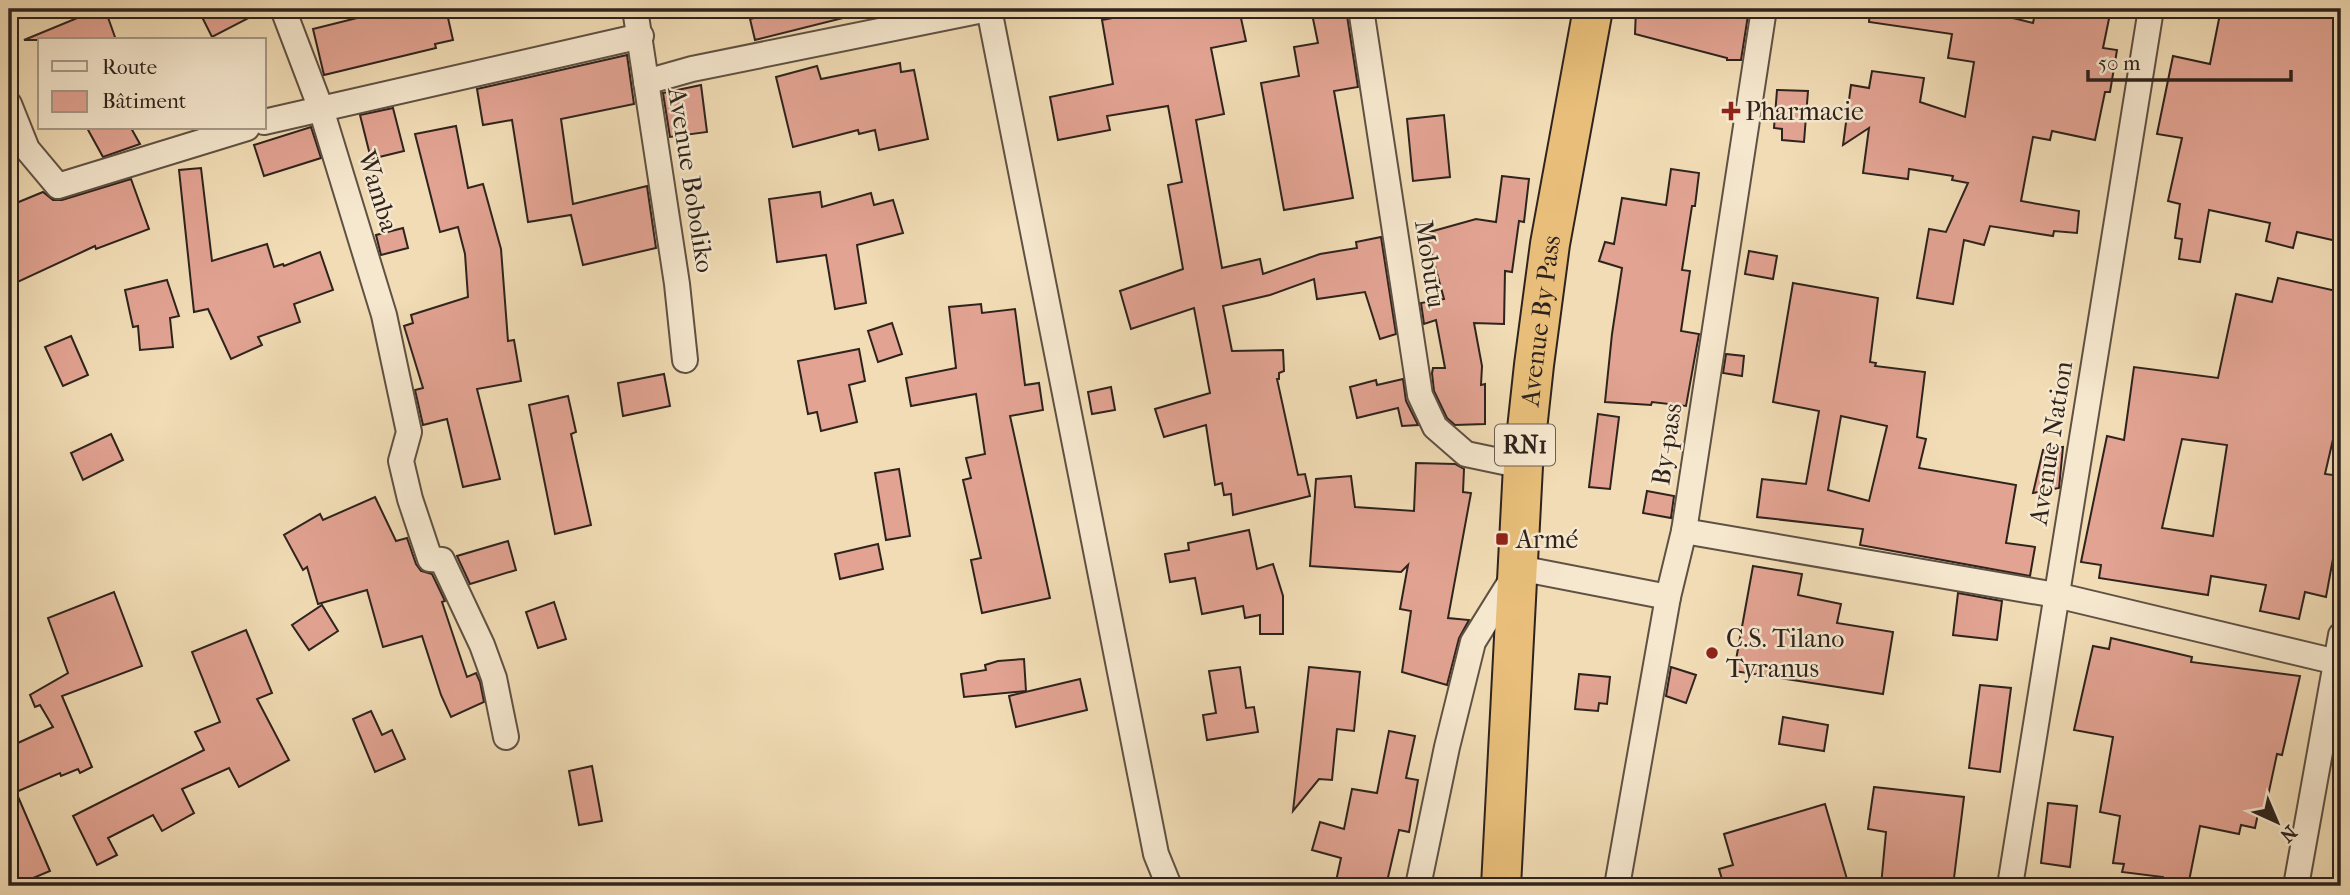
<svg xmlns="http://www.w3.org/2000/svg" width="2350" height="895" viewBox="0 0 2350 895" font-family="'IM FELL French Canon',serif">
<rect width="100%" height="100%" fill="#f1dcb5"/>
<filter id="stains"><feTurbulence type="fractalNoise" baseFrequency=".00286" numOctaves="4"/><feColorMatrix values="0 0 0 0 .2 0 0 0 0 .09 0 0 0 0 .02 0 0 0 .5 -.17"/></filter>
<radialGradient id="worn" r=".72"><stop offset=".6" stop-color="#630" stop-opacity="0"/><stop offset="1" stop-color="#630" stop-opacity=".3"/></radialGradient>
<g fill="#e2a392" stroke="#2e231d" stroke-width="2" fill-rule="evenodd">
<path d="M99,9H105L116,40H24Z"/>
<path d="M198,9H266L212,37Z"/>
<path d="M393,9H446L453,40L435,44L436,48L324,75L313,29Z"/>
<path d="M790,9H846L847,17L755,40L750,19Z"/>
<path d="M1159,9H1239L1246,41L1211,48L1224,114L1196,120L1222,268L1260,259L1263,274L1320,254L1357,248L1356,242L1381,237L1396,334L1380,339L1365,292L1317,299L1314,279L1270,295L1223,306L1232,351L1283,350L1284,371L1279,373V379H1277L1298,475L1305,474L1310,496L1233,515L1231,494L1224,495L1222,483L1215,485L1206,425L1164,437L1155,409L1210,393L1194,308L1131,329L1120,291L1183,269L1168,185L1182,182L1168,106L1107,116L1110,130L1058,140L1050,97L1113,84L1102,20Z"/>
<path d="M1311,9H1346L1358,87L1334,91L1353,198L1284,210L1261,83L1299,76L1294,47L1318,43Z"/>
<path d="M1636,9H1749L1741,60H1727V58L1635,34Z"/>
<path d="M1870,9H1977L2033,23L2036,9H2111L2103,48L2117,50L2110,92H2105L2095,140L2052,131L2050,140L2033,137L2021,201L2079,211L2077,233L2054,231L2053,236L1990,226L1984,245L1964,240L1953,304L1917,298L1929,229L1946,232L1968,183L1952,180L1953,176L1909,169L1908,179L1863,173L1869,128L1843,145L1851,85L1869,88L1872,71L1924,78L1920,102L1965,117L1974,62L1948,58L1952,34L1869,22Z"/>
<path d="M2221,9H2341V242L2297,232L2293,248L2266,241L2270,223L2209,210L2200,262L2179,259L2182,239L2175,238L2180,204L2168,201L2182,138L2157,134L2173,56L2210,64Z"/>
<path d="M627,55L634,104L561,119L573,204L647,186L656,248L583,265L571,215L528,222L512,120L483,125L477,89Z"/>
<path d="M900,63L901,72L914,70L928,139L879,150L875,130L859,134L858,130L793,147L776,77L817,66L821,79Z"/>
<path d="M701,85L707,132L670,137L663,93Z"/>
<path d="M1777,90L1808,91L1804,142L1782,140V129L1774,128Z"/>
<path d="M393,108L404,151L371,159L360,115Z"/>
<path d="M1444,115L1450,177L1413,181L1407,119Z"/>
<path d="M456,126L468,188L483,184L501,249L508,341L514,340L521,381L477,389L500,479L463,487L447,419L423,425L415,390L423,388L404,326L413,323L411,315L468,297L465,254L458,227L440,232L415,134Z"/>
<path d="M311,127L321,158L264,176L254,145Z"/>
<path d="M87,128H131L140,144L103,157Z"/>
<path d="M201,168L212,261L267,244L274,267L283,264L284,266L320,252L333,290L294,304L300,322L258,337L262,345L231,359L208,309L194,312L179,170Z"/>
<path d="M1671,169L1699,173L1695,206H1692L1682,270L1690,271L1681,331L1699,334L1686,406L1652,402L1651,405L1605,402L1612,334L1622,268L1599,261L1605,242L1614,244L1622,198L1666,205Z"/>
<path d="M1502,176L1529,179L1524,222L1519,221L1512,272L1505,271L1504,324L1474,323L1482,366L1481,385L1485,384V424L1455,425L1447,418L1434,391L1432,373L1433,368H1445L1436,320L1424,324L1421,303L1444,299L1426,233L1476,219L1496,222Z"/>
<path d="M131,179L149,229L96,249L95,246L9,286V206L43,192L53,200H62Z"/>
<path d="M820,192L822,207L871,193L874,205L893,200L903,233L857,245L866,303L835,309L826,255L777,262L769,199Z"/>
<path d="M403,228L408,248L381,255L376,235Z"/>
<path d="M1749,251L1777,256L1773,279L1745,274Z"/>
<path d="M2278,278L2341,292V405L2325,474L2341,476L2335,513L2341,515L2326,597L2305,592L2299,619L2260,611L2266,585L2211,576L2208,595L2099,578L2101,565L2081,562L2107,436L2124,440L2134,367L2218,378L2236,294L2272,302ZM2182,439L2227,445L2213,536L2162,528Z"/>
<path d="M167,280L179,316L170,318L173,347L140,350L138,326L133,327L125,290Z"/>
<path d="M1793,283L1878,298L1870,362L1876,363L1875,366L1925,372L1917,437L1926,439L1919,468L2016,485L2006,543L2035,547L2030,576L1860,545L1863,529L1757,517L1762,479L1806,484L1819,411L1773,402ZM1841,416L1887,426L1869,501L1828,490Z"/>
<path d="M981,304L982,313L1015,309L1025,385L1039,383L1043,410L1010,416L1050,598L982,613L971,560L981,558L963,480L971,478L966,458L985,454L976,394L911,406L906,378L956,368L949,307Z"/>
<path d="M892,323L902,354L878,362L868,331Z"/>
<path d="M71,336L88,375L63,386L45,347Z"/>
<path d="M859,349L865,381L849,385L857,422L821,431L817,412L808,414L798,361Z"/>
<path d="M1726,354L1744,356L1742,376L1723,373Z"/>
<path d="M664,374L670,406L623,416L618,383Z"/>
<path d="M1403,379L1406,401L1418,425L1402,426L1398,408L1357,418L1350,387L1376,380L1377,385Z"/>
<path d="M1111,387L1115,410L1092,414L1088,392Z"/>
<path d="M568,396L576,432L571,434L591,525L555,534L529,405Z"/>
<path d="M1598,414L1619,417L1610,489L1589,487Z"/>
<path d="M111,434L123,460L83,480L71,453Z"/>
<path d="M2063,447L2059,488L2033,493L2043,450Z"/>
<path d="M1416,463L1455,464L1464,469L1463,492L1471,493L1448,618L1469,620L1459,638L1447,685L1402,672L1411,611L1400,609L1408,565L1401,572L1310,566L1316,479L1351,476L1355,507L1414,511Z"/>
<path d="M899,469L910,536L886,540L875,473Z"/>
<path d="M1647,491L1674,496L1671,518L1643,513Z"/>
<path d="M375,497L396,541L407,538L416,564L421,571L432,574L445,601L442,602L467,677L476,673L480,682L484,702L451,717L441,695L422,636L383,647L367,590L318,604L307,567L303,570L284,535L320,514L323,520Z"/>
<path d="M1249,530L1257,569L1273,564L1283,596V634H1260V615L1245,618L1243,606L1202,614L1195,578L1170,582L1165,554L1189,550L1188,543Z"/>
<path d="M508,541L516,570L470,584L457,556Z"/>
<path d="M878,544L883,569L840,579L835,554Z"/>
<path d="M1753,566L1802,574L1798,595L1841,604L1837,623L1893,632L1883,694L1734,671Z"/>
<path d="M114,592L142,666L62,696L92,767L80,773L78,769L61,776L60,773L16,792L50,871L19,884L9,860V747L53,727L40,705L35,707L30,695L68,673L48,618Z"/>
<path d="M1958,593L2002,601L1997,640L1953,635Z"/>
<path d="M554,602L566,639L538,648L526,612Z"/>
<path d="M322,605L338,631L309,650L292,625Z"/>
<path d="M246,630L272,693L257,699L289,760L239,787L229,768L182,789L194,813L162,831L153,815L108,838L117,855L97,865L73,816L204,750L195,732L220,722L192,652Z"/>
<path d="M2111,638L2192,657L2191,662L2300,676L2282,755L2277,754L2265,810L2259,809L2255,828L2241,825L2239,834L2200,826L2188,886H2162L2163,877L2122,872L2124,864L2113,863L2120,816L2100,812L2113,737L2074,730L2093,646L2109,649Z"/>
<path d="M1024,659L1026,691L964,697L961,674L986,670L985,665L998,661Z"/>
<path d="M1240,667L1246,708L1254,707L1258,732L1207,740L1203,715L1216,713L1209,671Z"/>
<path d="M1309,667L1360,672L1354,731L1337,729L1332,780L1319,779L1293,811Z"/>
<path d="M1671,667L1696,675L1686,703L1666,696Z"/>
<path d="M1579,674L1610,677L1607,704L1599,703L1598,711L1575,709Z"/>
<path d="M1080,679L1087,710L1016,727L1009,696Z"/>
<path d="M1980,685L2011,688L2000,772L1969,768Z"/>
<path d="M371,711L382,735L392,730L405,759L375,772L353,719Z"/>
<path d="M1783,717L1828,725L1824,751L1779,744Z"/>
<path d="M1389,731L1415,736L1406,778L1418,780L1409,832L1399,830L1386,886H1335L1341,858L1312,850L1320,822L1344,829L1352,789L1377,793Z"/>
<path d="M592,766L602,821L579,825L569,771Z"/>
<path d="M1874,787L1964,797L1953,886H1881L1886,832L1868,829Z"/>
<path d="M2048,803L2077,806L2070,867L2041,863Z"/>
<path d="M1825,804L1849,886H1724L1719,869L1733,865L1724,834Z"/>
</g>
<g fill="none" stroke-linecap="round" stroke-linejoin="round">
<g stroke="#5f5143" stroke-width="28">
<g id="minor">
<path d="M283,9L321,109L384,315L409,432L401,461L410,499L430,559L442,560L482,645L494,678L506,737"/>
<path d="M635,9L677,284L685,360"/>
<path d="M989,9L1156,854L1169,886"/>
<path d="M1361,9L1420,395L1435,427L1466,454L1523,466"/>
<path d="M646,82L692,69L988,9"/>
<path d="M9,104L27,149L58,186L247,128"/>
<path d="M264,122L641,36"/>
<path d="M1684,531L2056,595L2341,663"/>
<path d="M1418,886L1447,747L1473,642L1519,568L1668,597"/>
<path d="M1617,886L1668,597L1684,531L1764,9"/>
<path d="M2010,886L2151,9"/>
<path d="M2296,886L2341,635"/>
</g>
</g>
<g stroke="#2e231d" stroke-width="42">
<g id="trunk">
<path id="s1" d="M1501,886L1523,466L1534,365L1550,244L1593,9"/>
</g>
</g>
<use href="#minor" stroke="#f6e8cf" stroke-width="24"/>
<use href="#trunk" stroke="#e8be7a" stroke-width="38"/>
</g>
<g fill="#8f2418" stroke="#f6e8cf" stroke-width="2.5">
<path d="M1727.5 100.5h7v7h7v7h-7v7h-7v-7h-7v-7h7z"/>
<rect x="1495" y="532" width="14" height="14" rx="3.5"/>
<circle cx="1712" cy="653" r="7"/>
</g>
<g text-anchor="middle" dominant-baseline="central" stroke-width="5" stroke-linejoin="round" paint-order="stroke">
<rect fill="#f6e8cf" stroke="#6a5e52" stroke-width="2" x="1495" y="424.5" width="60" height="41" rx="5"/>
<g font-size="24" font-weight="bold" fill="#2e231d">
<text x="1525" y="445">RN1</text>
</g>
<g font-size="26" fill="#2e231d" stroke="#f6e8cf" text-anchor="start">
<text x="1745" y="111">Pharmacie</text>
<text x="1516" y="539">Armé</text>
<text x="1726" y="638">C.S. Tilano<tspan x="1726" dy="30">Tyranus</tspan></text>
</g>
<g font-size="26" fill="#2e231d" stroke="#f6e8cf">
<text transform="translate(691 180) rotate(81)">Avenue Boboliko</text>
<text transform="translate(378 191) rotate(73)">Wamba</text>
<text transform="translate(1430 264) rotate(81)">Mobutu</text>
<text stroke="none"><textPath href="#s1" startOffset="567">Avenue By Pass</textPath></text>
<text transform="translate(2051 443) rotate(-81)">Avenue Nation</text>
<text transform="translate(1667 444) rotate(-81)">By-pass</text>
</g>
</g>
<rect width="2350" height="895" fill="none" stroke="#f1dcb5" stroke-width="35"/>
<rect x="10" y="10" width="2329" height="874" fill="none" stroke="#2e231d" stroke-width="3.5"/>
<rect x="18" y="18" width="2315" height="860" fill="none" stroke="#2e231d" stroke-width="2"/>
<rect x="38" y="38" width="228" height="91" fill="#f6e8cf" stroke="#a69988" stroke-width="2"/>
<rect x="52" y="61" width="35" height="10" fill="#f6e8cf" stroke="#a69988" stroke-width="2"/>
<text x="102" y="74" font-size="21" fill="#2e231d">Route</text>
<rect x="52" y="91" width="35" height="21" fill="#e2a392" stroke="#a69988" stroke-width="2"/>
<text x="102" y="108" font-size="21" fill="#2e231d">Bâtiment</text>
<g transform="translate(2277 822) rotate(136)" stroke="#f6e8cf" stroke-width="5" paint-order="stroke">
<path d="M0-5L12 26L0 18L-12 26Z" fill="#2e231d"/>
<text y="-10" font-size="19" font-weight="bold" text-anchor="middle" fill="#2e231d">N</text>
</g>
<path d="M2088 70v10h203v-10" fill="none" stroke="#2e231d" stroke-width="3.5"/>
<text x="2098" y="70" font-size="21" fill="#2e231d" stroke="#f6e8cf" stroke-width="5" paint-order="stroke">50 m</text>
<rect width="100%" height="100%" filter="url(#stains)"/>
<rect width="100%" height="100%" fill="url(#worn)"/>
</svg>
